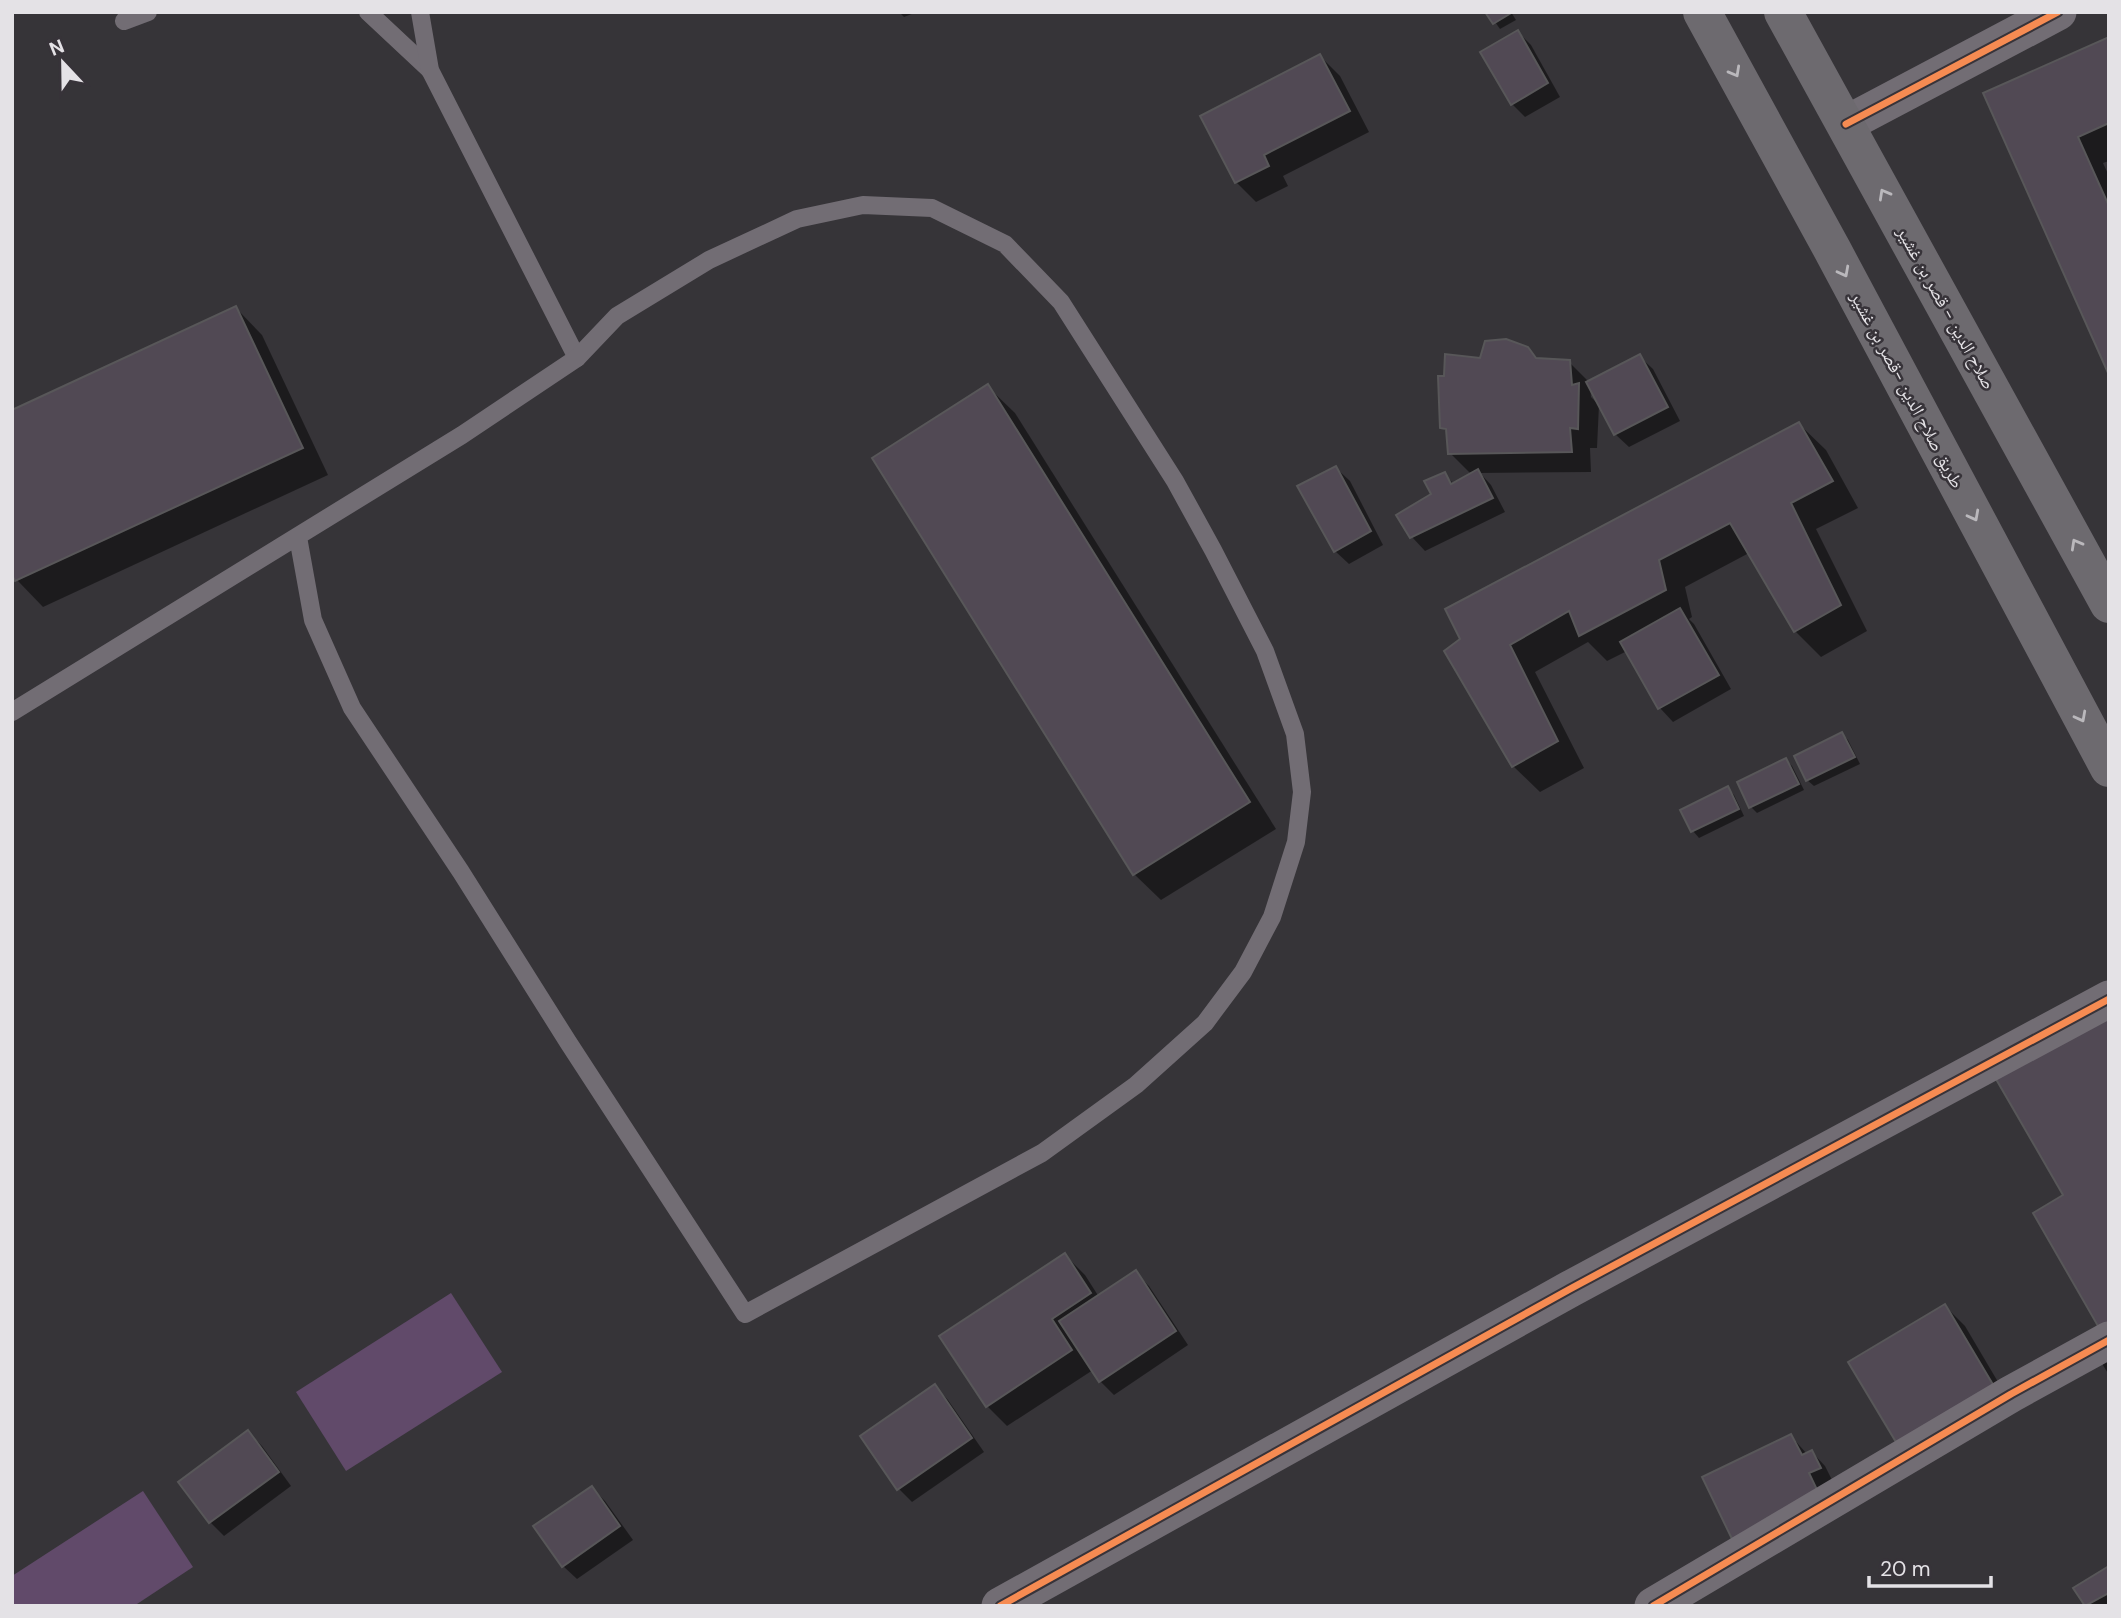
<svg xmlns="http://www.w3.org/2000/svg" width="2121" height="1618" viewBox="0 0 2121 1618" font-family="'DM Sans','Noto Naskh Arabic',sans-serif">
<rect width="100%" height="100%" fill="#363438"/>
<g fill="#614a6a">
<path d="M451,1293L502,1372L346,1471L296,1392Z"/>
<path d="M143,1491L193,1567L134,1606H14L12,1603V1576Z"/>
</g>
<g fill="#0007">
<path d="M899,12H917L904,17Z"/>
<path d="M1488,12H1511L1516,20L1500,29Z"/>
<path d="M1518,32L1531,45L1560,97L1525,117L1512,104Z"/>
<path d="M2109,39V161L2103,163L2109,176V371L1985,94Z"/>
<path d="M1320,56L1340,76L1369,132L1283,176L1288,186L1256,202L1236,182Z"/>
<path d="M236,308L262,335L328,475L43,607L17,580L12,571Z"/>
<path d="M1527,349L1538,360L1569,362L1589,382L1639,356L1653,369L1680,421L1629,447L1615,434L1590,385L1591,397L1599,405L1597,448H1590L1591,472L1480,473L1491,485L1505,512L1425,551L1412,537L1399,515L1434,495L1445,475L1454,484L1472,475L1450,453L1449,434L1442,427L1446,378L1482,360Z"/>
<path d="M988,387L1015,413L1276,829L1161,900L1134,874Z"/>
<path d="M1799,424L1826,450L1858,508L1816,529L1867,631L1821,657L1795,631L1749,553L1685,587L1692,617L1689,619L1694,624L1731,689L1673,722L1660,708L1627,651L1607,661L1588,642L1535,672L1584,768L1540,792L1513,766L1446,651Z"/>
<path d="M1336,468L1350,481L1383,545L1349,564L1335,551Z"/>
<path d="M1842,734L1848,740L1860,764L1814,786L1807,780Z"/>
<path d="M1786,760L1792,766L1804,790L1757,813L1751,807Z"/>
<path d="M1728,789L1734,795L1744,816L1699,838L1693,831Z"/>
<path d="M1065,1255L1085,1275L1099,1297L1136,1273L1149,1286L1188,1345L1114,1395L1100,1381L1093,1370L1007,1426L987,1406L942,1337Z"/>
<path d="M1945,1306L1965,1326L2014,1409L1920,1466Z"/>
<path d="M2109,1357V1375L2101,1362Z"/>
<path d="M935,1386L948,1400L984,1452L912,1502L899,1489Z"/>
<path d="M248,1432L262,1446L291,1486L224,1536L210,1522L180,1482Z"/>
<path d="M1791,1436L1807,1454L1812,1452L1825,1466L1833,1482L1747,1551Z"/>
<path d="M592,1488L605,1501L633,1540L577,1579L563,1566Z"/>
<path d="M2109,1569V1606H2087L2076,1589Z"/>
</g>
<g fill="#514954" stroke="#585759" stroke-width="2">
<path d="M1485,12H1510L1511,13L1493,24Z"/>
<path d="M1518,30L1548,83L1511,105L1480,52Z"/>
<path d="M2109,37V123L2078,137L2109,206V375L1983,93Z"/>
<path d="M1320,54L1350,111L1264,155L1269,166L1235,183L1200,116Z"/>
<path d="M236,306L303,448L15,581L12,575V410Z"/>
<path d="M1506,339L1528,347L1536,358L1570,360L1572,385L1579,383L1578,429L1570,428L1572,452L1448,454L1446,429L1440,428L1438,376H1444L1445,354L1480,358L1485,341Z"/>
<path d="M1640,354L1668,407L1614,435L1586,382Z"/>
<path d="M988,384L1250,802L1133,875L872,458Z"/>
<path d="M1799,422L1833,481L1791,503L1841,605L1794,632L1730,523L1659,560L1666,590L1579,636L1569,611L1510,645L1558,741L1512,767L1444,651L1460,639L1445,609Z"/>
<path d="M1336,466L1371,531L1334,552L1297,486Z"/>
<path d="M1478,469L1493,498L1410,538L1396,515L1431,494L1424,481L1445,472L1451,484Z"/>
<path d="M1680,608L1719,675L1658,709L1620,642Z"/>
<path d="M1842,732L1855,757L1806,781L1794,756Z"/>
<path d="M1786,758L1799,784L1749,808L1737,782Z"/>
<path d="M1728,786L1739,809L1691,832L1680,810Z"/>
<path d="M2109,1015V1329L2102,1333L2033,1213L2063,1195L1996,1079Z"/>
<path d="M1065,1253L1091,1293L1052,1319L1072,1350L986,1407L939,1336Z"/>
<path d="M1136,1270L1176,1331L1099,1382L1059,1321Z"/>
<path d="M1945,1304L1995,1388L1899,1447L1848,1362Z"/>
<path d="M935,1384L972,1438L897,1490L860,1436Z"/>
<path d="M248,1430L279,1472L209,1523L178,1482Z"/>
<path d="M1791,1434L1802,1455L1812,1450L1821,1468L1809,1473L1820,1496L1732,1539L1702,1477Z"/>
<path d="M592,1486L620,1526L562,1567L533,1526Z"/>
<path d="M2109,1566V1593L2085,1606L2073,1588Z"/>
</g>
<g fill="none" stroke-linecap="round" stroke-linejoin="round">
<g stroke="#726d74" stroke-width="18">
<path d="M368,12L430,70"/>
<path d="M420,12L430,70L577,358"/>
<path d="M124,21L148,12"/>
<path d="M12,712L462,435L577,358L617,316L709,260L797,219L863,205L932,208L1005,244L1061,302L1175,481L1213,550L1265,651L1295,734L1302,792L1296,842L1272,917L1243,972L1205,1023L1136,1085L1042,1153L745,1314L568,1042L461,872L352,708L313,620L298,537"/>
</g>
<g stroke="#726d74" stroke-width="37">
<path d="M1846,124L2058,12"/>
<path d="M1000,1606L1570,1289L2109,999"/>
<path d="M1653,1606L2011,1394L2109,1340"/>
</g>
<g stroke="#6d6a6f" stroke-width="38">
<path d="M1702,12L1833,251L2109,768"/>
<path d="M1783,12L2109,604"/>
</g>
<g stroke="#373339" stroke-width="11">
<g id="cycleway">
<path d="M1846,124L2058,12"/>
<path d="M1000,1606L1570,1289L2109,999"/>
<path d="M1653,1606L2011,1394L2109,1340"/>
</g>
</g>
<use href="#cycleway" stroke="#f68b52" stroke-width="7"/>
</g>
<defs><path id="oneway-chevron" d="M-2-3.5L2.5 0L-2 3.5" fill="none" stroke-width="1.6" stroke-linecap="round" stroke-linejoin="round" transform="scale(1.75)"/></defs>
<g stroke="#bab8bc">
<use href="#oneway-chevron" transform="translate(1735 72) rotate(61)"/>
<use href="#oneway-chevron" transform="translate(1884 194) rotate(-119)"/>
<use href="#oneway-chevron" transform="translate(1844 272) rotate(62)"/>
<use href="#oneway-chevron" transform="translate(1974 516) rotate(62)"/>
<use href="#oneway-chevron" transform="translate(2076 544) rotate(-119)"/>
<use href="#oneway-chevron" transform="translate(2081 717) rotate(62)"/>
</g>
<g text-anchor="middle" dominant-baseline="central" stroke-width="5" stroke-linejoin="round" paint-order="stroke">
<g font-size="18" fill="#e4e2e6" stroke="#373339">
<text transform="translate(1946 308) rotate(61)">صلاح الدين - قصر بن غشير</text>
<text transform="translate(1907 390) rotate(62)">طريق صلاح الدين -قصر بن غشير</text>
</g>
</g>
<rect width="2121" height="1618" fill="none" stroke="#e4e2e6" stroke-width="28"/>
<g transform="translate(63 63) rotate(338)" stroke="#373339" stroke-width="5" paint-order="stroke">
<path d="M0-5L12 26L0 18L-12 26Z" fill="#e4e2e6"/>
<text y="-10" font-size="19" font-weight="bold" text-anchor="middle" fill="#e4e2e6">N</text>
</g>
<path d="M1869 1576v10h122v-10" fill="none" stroke="#e4e2e6" stroke-width="3.5"/>
<text x="1880" y="1576" font-size="21" fill="#e4e2e6" stroke="#373339" stroke-width="5" paint-order="stroke">20 m</text>
</svg>
